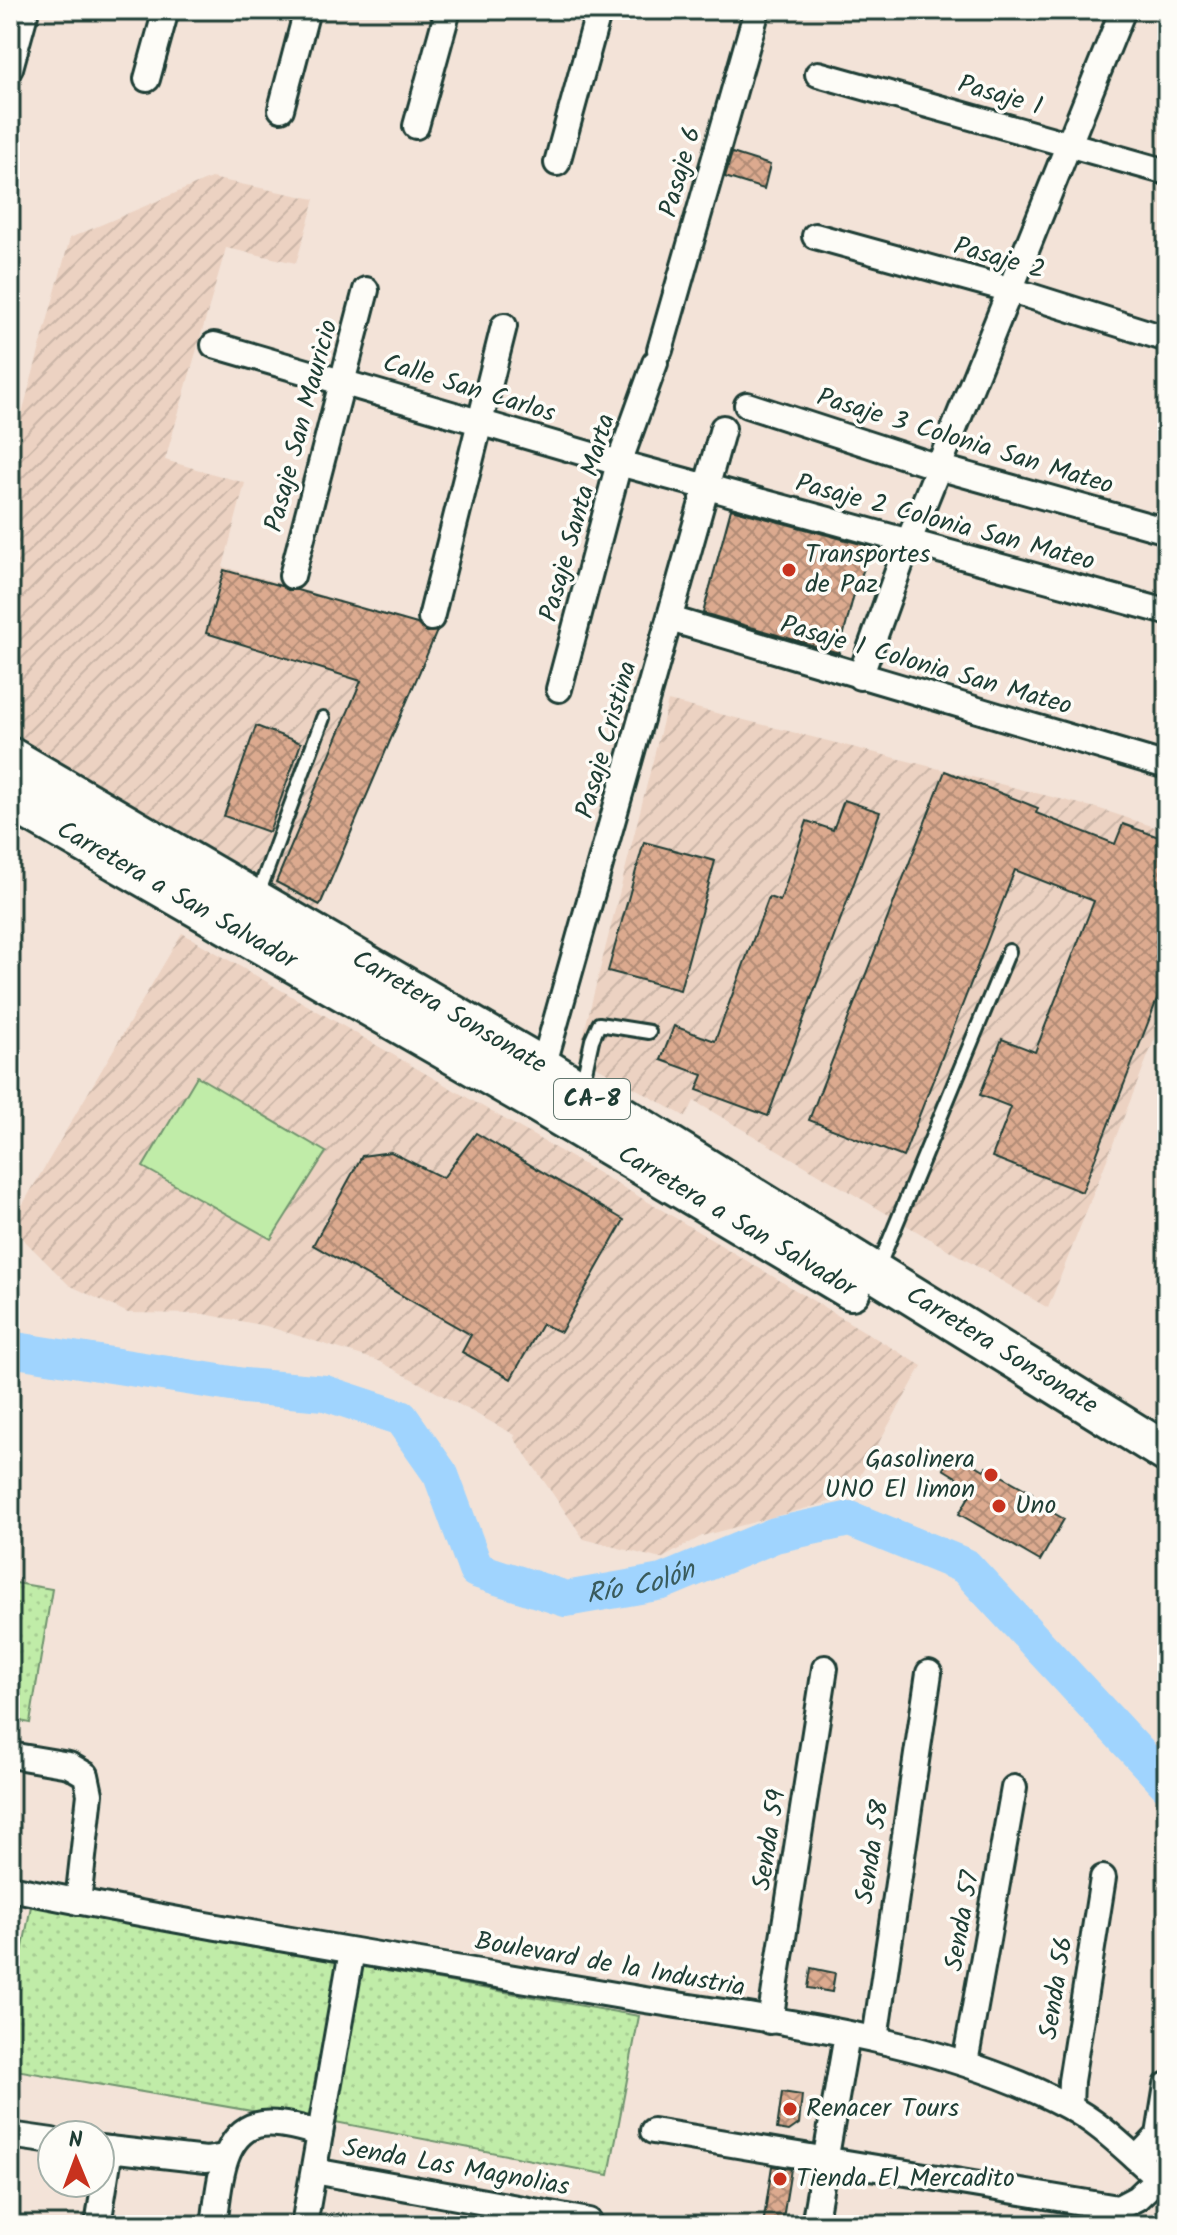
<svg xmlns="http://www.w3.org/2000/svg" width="1177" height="2235" viewBox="0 0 1177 2235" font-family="Kalam,sans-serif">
<defs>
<pattern id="industrial-furrows" width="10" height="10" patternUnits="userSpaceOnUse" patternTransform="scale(2)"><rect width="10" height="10" fill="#ecd2c2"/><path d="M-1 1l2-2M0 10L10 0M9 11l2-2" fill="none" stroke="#cab5a7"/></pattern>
<pattern id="park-dots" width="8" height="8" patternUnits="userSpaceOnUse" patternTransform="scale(2)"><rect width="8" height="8" fill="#c0eca8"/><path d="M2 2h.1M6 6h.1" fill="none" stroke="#a5cb91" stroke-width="1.8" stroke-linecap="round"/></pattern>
<pattern id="building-cross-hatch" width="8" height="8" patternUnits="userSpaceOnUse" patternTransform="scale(2)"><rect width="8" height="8" fill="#dcaa8f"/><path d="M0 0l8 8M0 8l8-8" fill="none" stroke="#b28c76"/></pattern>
</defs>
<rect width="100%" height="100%" fill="#f3e3d8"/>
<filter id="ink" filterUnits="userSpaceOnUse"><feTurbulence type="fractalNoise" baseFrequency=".0125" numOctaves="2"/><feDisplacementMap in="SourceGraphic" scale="16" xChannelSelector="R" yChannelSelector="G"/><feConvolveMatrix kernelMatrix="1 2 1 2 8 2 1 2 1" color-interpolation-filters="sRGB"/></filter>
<g filter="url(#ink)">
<g fill="url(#industrial-furrows)">
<path d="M211,178L315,199L296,263L226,248L165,460L245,483L223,567L438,629L319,911L10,732V457L70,238Z"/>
<path d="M668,701L1100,809L1167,831V1008L1048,1308L694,1101L686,1117L578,1056Z"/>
<path d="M182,933L657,1207L922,1366L848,1497L702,1536L661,1559L584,1539L514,1438L515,1435L379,1361L266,1326L204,1314L128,1313L69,1285L10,1226Z"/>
</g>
<g fill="url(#park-dots)" stroke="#70946e" stroke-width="2">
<path d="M10,1582L52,1589L30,1723L10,1719Z"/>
<path d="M31,1906L350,1963L326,2124L10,2069V2013Z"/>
<path d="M359,1966L639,2016L609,2175L330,2121Z"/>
</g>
<path fill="#c0eca8" stroke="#70946e" stroke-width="2" d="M197,1076L326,1152L271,1239L143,1167Z"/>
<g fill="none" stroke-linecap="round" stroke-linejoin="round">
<path stroke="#a0d4fe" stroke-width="36" id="s1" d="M10,1349L244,1386L325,1393L401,1418L441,1475L476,1570L566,1599L662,1582L775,1535L850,1519L965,1566L1167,1784"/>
</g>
<g fill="url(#building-cross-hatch)" stroke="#1f3d34" stroke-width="2">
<path d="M732,153L770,165L764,189L725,177Z"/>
<path d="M731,509L872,547L853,598L839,653L703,613Z"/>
<path d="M224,570L281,586L288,590H297L417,624L427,632L437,631L320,905L276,882L361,681L206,633Z"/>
<path d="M256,726L301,743L269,832L224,816Z"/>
<path d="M945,771L1038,808L1036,813L1115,844L1123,824L1167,840V974L1082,1192L992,1157L1011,1107L980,1095L1002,1039L1035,1052L1094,901L1015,870L903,1157L809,1120Z"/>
<path d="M844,800L880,812L768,1116L697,1090L703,1075L661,1060L674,1026L715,1041L769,897L780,901L807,821L833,830Z"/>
<path d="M644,842L715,861L680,990L608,971Z"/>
<path d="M476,1133L624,1220L561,1332L542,1324L511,1379L462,1352L471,1335L313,1245L362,1156L391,1152L443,1178Z"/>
<path d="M954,1452L984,1470L986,1467L1032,1493L1029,1499L1064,1519L1040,1561L959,1514L974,1488L943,1469Z"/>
<path d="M811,1968L835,1973L832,1992L808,1988Z"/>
<path d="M782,2092L802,2095L799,2124L789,2131L777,2129Z"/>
<path d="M772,2166L791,2169L782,2225H763Z"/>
</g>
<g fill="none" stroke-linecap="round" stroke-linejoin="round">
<g stroke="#1f3d34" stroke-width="18">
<g id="service">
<path d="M257,897L323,718"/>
<path d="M582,1085L592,1040L599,1024L649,1032"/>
<path d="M878,1268L1009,951"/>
</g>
</g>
<g stroke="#1f3d34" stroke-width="30">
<g id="minor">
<path d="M10,68L26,10"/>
<path d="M818,74L1167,172"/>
<path d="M147,79L166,10"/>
<path d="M281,109L307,10"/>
<path d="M416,126L448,10"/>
<path d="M557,163L599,10"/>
<path d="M815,236L1011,290L1167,339"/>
<path d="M214,345L619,463L1167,612"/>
<path d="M660,350L757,10"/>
<path d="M747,405L938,467L1167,531"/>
<path d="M292,576L366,290"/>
<path d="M431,618L504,326"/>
<path d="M670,619L1167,766"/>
<path d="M860,677L908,543L1123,10"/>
<path d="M559,689L619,463L655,363"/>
<path d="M543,1067L723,428"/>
<path d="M10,1755L69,1765L86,1775L90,1794L78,1902"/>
<path d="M10,1888C215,1929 421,1962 627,1997C771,2021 937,2037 1067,2106C1106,2126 1134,2159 1167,2185"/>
<path d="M770,2021L825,1668"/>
<path d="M875,2039L929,1673"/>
<path d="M965,2063L1014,1788"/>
<path d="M1070,2107L1071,2081L1103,1878"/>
<path d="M653,2131L1118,2208L1137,2198L1158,2178"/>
<path d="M10,2135L52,2141"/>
<path d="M100,2148L206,2160L224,2157"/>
<path d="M1138,2157L1159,2135L1167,2085"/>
<path d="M314,2171L589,2221"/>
<path d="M98,2225L110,2149"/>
<path d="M214,2225C219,2194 219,2135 257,2125C276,2120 301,2129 320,2133"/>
<path d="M304,2225L352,1951"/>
<path d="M814,2225L847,2035"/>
</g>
</g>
<g stroke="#1f3d34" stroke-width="44">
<g id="trunk">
<path id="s2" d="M10,757L543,1067L1167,1453"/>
<path id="s3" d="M10,800L529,1098L851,1290"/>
</g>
</g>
<use href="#service" stroke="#fdfcf7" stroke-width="12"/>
<use href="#minor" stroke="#fdfcf7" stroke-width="24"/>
<use href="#trunk" stroke="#fdfcf7" stroke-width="38"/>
</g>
</g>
<g fill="#c8321e" stroke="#fdfcf7" stroke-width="3">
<circle cx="789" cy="570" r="8"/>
<circle cx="991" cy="1475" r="8"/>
<circle cx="999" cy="1506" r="8"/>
<circle cx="790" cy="2109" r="8"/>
<circle cx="780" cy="2179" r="8"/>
</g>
<g text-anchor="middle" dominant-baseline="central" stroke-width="7" stroke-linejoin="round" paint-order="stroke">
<rect fill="#fdfcf7" stroke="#62766e" stroke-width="2" x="554" y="1079" width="76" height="40" rx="6"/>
<g font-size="24" font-weight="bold" fill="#1f3d34">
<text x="592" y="1099">CA-8</text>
</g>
<g font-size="26" fill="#1f3d34" stroke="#fdfcf7">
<text transform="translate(1000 96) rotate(16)">Pasaje 1</text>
<text transform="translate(681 172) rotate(-74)">Pasaje 6</text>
<text transform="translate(999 259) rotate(16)">Pasaje 2</text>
<text transform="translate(469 389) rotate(17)">Calle San Carlos</text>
<text transform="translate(302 426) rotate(-75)">Pasaje San Mauricio</text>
<text transform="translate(965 442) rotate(17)">Pasaje 3 Colonia San Mateo</text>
<text transform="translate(578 518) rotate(-74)">Pasaje Santa Marta</text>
<text transform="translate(945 523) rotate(15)">Pasaje 2 Colonia San Mateo</text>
<text transform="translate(926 666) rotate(16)">Pasaje 1 Colonia San Mateo</text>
<text transform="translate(607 740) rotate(-74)">Pasaje Cristina</text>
<text stroke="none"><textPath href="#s3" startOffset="192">Carretera a San Salvador</textPath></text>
<text stroke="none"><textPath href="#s2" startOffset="508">Carretera Sonsonate</textPath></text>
<text stroke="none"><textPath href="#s3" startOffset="840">Carretera a San Salvador</textPath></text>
<text stroke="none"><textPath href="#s2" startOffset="1156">Carretera Sonsonate</textPath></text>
<text transform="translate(770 1840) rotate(-81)">Senda 59</text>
<text transform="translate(873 1852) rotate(-81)">Senda 58</text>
<text transform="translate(963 1921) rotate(-80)">Senda 57</text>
<text transform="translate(610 1965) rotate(10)">Boulevard de la Industria</text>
<text transform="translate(1057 1988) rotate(-81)">Senda 56</text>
<text transform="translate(456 2168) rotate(10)">Senda Las Magnolias</text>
</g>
<g font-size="26" fill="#1f3d34" stroke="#fdfcf7" text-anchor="start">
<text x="805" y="555">Transportes<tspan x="805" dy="30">de Paz</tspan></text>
<text x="975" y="1460" text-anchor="end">Gasolinera<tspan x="975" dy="30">UNO El limon</tspan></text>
<text x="1015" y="1506">Uno</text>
<text x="806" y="2109">Renacer Tours</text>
<text x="796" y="2179">Tienda El Mercadito</text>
</g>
<g font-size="28" font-style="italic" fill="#395b5c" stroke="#fdfcf7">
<text stroke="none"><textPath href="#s1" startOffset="740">Río Colón</textPath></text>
</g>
</g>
<rect width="1177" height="2235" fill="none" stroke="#fdfcf7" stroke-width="40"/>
<rect x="20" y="20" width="1137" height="2195" fill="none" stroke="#1f3d34" stroke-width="3" filter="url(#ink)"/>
<g transform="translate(76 2159) rotate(359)"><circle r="38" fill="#fdfcf7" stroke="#a4b0a9" stroke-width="2"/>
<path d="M0-6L14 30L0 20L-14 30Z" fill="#c8321e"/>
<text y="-12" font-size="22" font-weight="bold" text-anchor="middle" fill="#1f3d34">N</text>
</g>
</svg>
